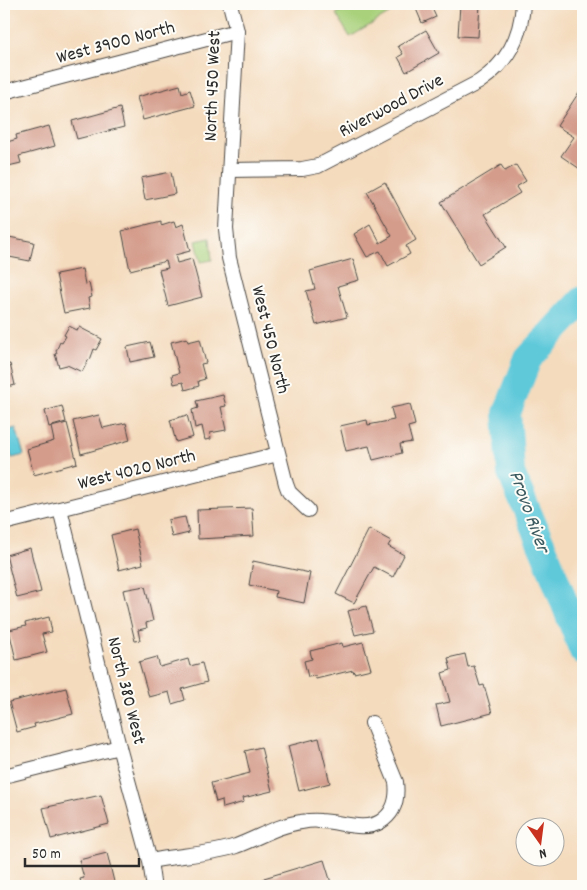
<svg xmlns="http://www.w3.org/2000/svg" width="587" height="890" viewBox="0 0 587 890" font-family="Dekko,sans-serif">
<rect width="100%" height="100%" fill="#fdfcf7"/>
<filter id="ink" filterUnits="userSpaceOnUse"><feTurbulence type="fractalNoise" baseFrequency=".02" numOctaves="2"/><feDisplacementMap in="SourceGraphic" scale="10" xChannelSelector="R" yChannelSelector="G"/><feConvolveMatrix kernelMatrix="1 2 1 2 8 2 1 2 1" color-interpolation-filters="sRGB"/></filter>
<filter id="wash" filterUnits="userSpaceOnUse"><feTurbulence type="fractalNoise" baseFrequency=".0096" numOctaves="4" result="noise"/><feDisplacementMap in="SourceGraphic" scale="20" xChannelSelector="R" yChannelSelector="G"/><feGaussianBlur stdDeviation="1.12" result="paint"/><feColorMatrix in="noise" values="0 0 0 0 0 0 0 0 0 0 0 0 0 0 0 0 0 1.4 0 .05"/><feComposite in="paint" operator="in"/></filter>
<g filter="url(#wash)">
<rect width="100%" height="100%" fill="#f4dbbe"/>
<g fill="#a9d17c" stroke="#6a7e54">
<path d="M352,4H393L397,9L350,37L336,14Z"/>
<path d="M210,238L212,260L201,262L196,241Z"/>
</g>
<path fill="#5fc9da" stroke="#457a82" d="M16,428L24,455L12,458L4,431Z"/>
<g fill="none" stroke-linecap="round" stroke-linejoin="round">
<path stroke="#5fc9da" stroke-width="28" d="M583,300L528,359L507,413L511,473L546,555L583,651"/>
</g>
<g id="blocks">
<g fill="#d49c8b">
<path d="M414,4H430L436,17L422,23Z"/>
<path d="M460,4H480L478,37L458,36Z"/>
<path d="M426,30L439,53L406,72L398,57L403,54L398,46Z"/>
<path d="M180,85L182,93L190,90L195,106L143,120L137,97Z"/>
<path d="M583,86V171L561,156L574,137L557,126Z"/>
<path d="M120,108L124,127L77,139L72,121Z"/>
<path d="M49,126L55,146L19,156L21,163L4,167V143L17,139L16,135Z"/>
<path d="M501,165L505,171L516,165L526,181L516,187L520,193L485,214L506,247L479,264L441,202Z"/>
<path d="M171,172L175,194L145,200L141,178Z"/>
<path d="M385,182L416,240L406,246L410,254L388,266L380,251L367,257L354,234L370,224L380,243L392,236L367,192Z"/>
<path d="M161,221V225L174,221L176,227L183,224L190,251L175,255L177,263L192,259L202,297L168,306L159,270L168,268L166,261L130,270L122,231Z"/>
<path d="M4,236L34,242L30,261L4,256Z"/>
<path d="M353,259L359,280L338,286L347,317L316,325L306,291L315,289L310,271Z"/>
<path d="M82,269L85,284L89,283L92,297L88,298L90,308L64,313L56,274Z"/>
<path d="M69,326L77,330L79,327L102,339L96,350L94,349L90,360L89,359L82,372L67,365L59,367L55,354L57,353L56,351L60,342L62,343L66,336L64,335Z"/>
<path d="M187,338L188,342L200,339L206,363L201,364L205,379L198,381L199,386L185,390L183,382L174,384L172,375L179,373L171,342Z"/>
<path d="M150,342L154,357L130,362L127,347Z"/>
<path d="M10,364L15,385L4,388V365Z"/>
<path d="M223,395L226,406L221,407L226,430L210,433L211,439L205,440L202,426L195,428L192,410L198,408L196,401Z"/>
<path d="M410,404L415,425L408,427L412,442L400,444L402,453L373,460L369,446L346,451L340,426L367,420L368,425L394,420L391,408Z"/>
<path d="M62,406L66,422L49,427L45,411Z"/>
<path d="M99,415L103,428L126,423L130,440L81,454L73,421Z"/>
<path d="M187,415L193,437L176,442L170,420Z"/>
<path d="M67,423L77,463L34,475L27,449L54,441L51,427Z"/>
<path d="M252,508L254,536L198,539L197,510Z"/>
<path d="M185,517L189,533L172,537L168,520Z"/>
<path d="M135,529L143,564L119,570L111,535Z"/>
<path d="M369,529L391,541L388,546L404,555L393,577L374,567L354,603L336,594Z"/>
<path d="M30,548L41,592L17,598L6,555Z"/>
<path d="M253,561L310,573L304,603L275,597L276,591L249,585Z"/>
<path d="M145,586L153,621L146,623L147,628L138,630L140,640L135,641L123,590Z"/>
<path d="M366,606L373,631L355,635L348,611Z"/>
<path d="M49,617L52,632L42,634L47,652L16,660L9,630L26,626L25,623Z"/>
<path d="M363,642L371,669L354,673L353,670L316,679L315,676L308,677L304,661L312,659L310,651L342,643L343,647Z"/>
<path d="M465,654L468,667L474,666L480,686L484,685L492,713L441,726L436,705L450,702L442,673L451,670L448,658Z"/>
<path d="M157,657L160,667L188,659L190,666L202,663L207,682L182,689L185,700L172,704L169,692L149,697L139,662Z"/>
<path d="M66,688L73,714L34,724L35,727L17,732L9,702Z"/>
<path d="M319,738L330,783L299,791L288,746Z"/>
<path d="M261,747L272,791L243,798L244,802L223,808L222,800L216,802L211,783L250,773L245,751Z"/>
<path d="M101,795L109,824L51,839L43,808Z"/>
<path d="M107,853L115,886H82L80,879L84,878L79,860Z"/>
<path d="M324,860L332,886H266L264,878Z"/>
</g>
</g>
</g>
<g filter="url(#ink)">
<use href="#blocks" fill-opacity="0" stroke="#494541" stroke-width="1"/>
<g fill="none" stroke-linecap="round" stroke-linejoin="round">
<g stroke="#494541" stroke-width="16">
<g id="street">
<path d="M230,4L237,31L226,229L229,258L286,484L289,492L308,510"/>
<path d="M4,92L237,31"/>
<path d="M230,170L302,169L318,166L479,82C507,63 521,38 523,4"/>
<path d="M60,509L119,747L150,861L153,882"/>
<path d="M4,523L278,454"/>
<path d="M4,776L119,747"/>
<path d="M150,861C178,855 209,855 236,846C258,838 278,825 301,822C307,821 314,820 320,821C339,821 363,832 380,822C395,813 398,798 396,782L372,723"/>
</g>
</g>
<use href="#street" stroke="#fff" stroke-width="14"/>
</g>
</g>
<g text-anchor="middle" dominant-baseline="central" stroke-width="4" stroke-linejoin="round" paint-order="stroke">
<g font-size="19" fill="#2b2b2b" stroke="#fdfcf7">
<text transform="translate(116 44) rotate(-15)">West 3900 North</text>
<text transform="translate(214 86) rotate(-88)">North 450 West</text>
<text transform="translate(392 107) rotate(-28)">Riverwood Drive</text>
<text transform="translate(269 340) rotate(76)">West 450 North</text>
<text transform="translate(137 471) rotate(-14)">West 4020 North</text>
<text transform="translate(125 691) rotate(76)">North 380 West</text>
</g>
<g font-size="20" font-style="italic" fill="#3b5a60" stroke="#fdfcf7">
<text transform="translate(528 512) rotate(70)">Provo River</text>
</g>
</g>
<rect width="587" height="890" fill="none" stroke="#fdfcf7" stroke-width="20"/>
<g transform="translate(540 842) rotate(166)"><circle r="24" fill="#fdfcf7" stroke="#a9a8a5"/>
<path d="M0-4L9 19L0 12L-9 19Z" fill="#c8321e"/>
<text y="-8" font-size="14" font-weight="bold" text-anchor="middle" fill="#2b2b2b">N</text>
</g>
<path d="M25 858v8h114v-8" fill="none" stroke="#2b2b2b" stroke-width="2.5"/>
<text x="32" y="858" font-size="15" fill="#2b2b2b" stroke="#fdfcf7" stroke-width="4" paint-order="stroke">50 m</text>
</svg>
